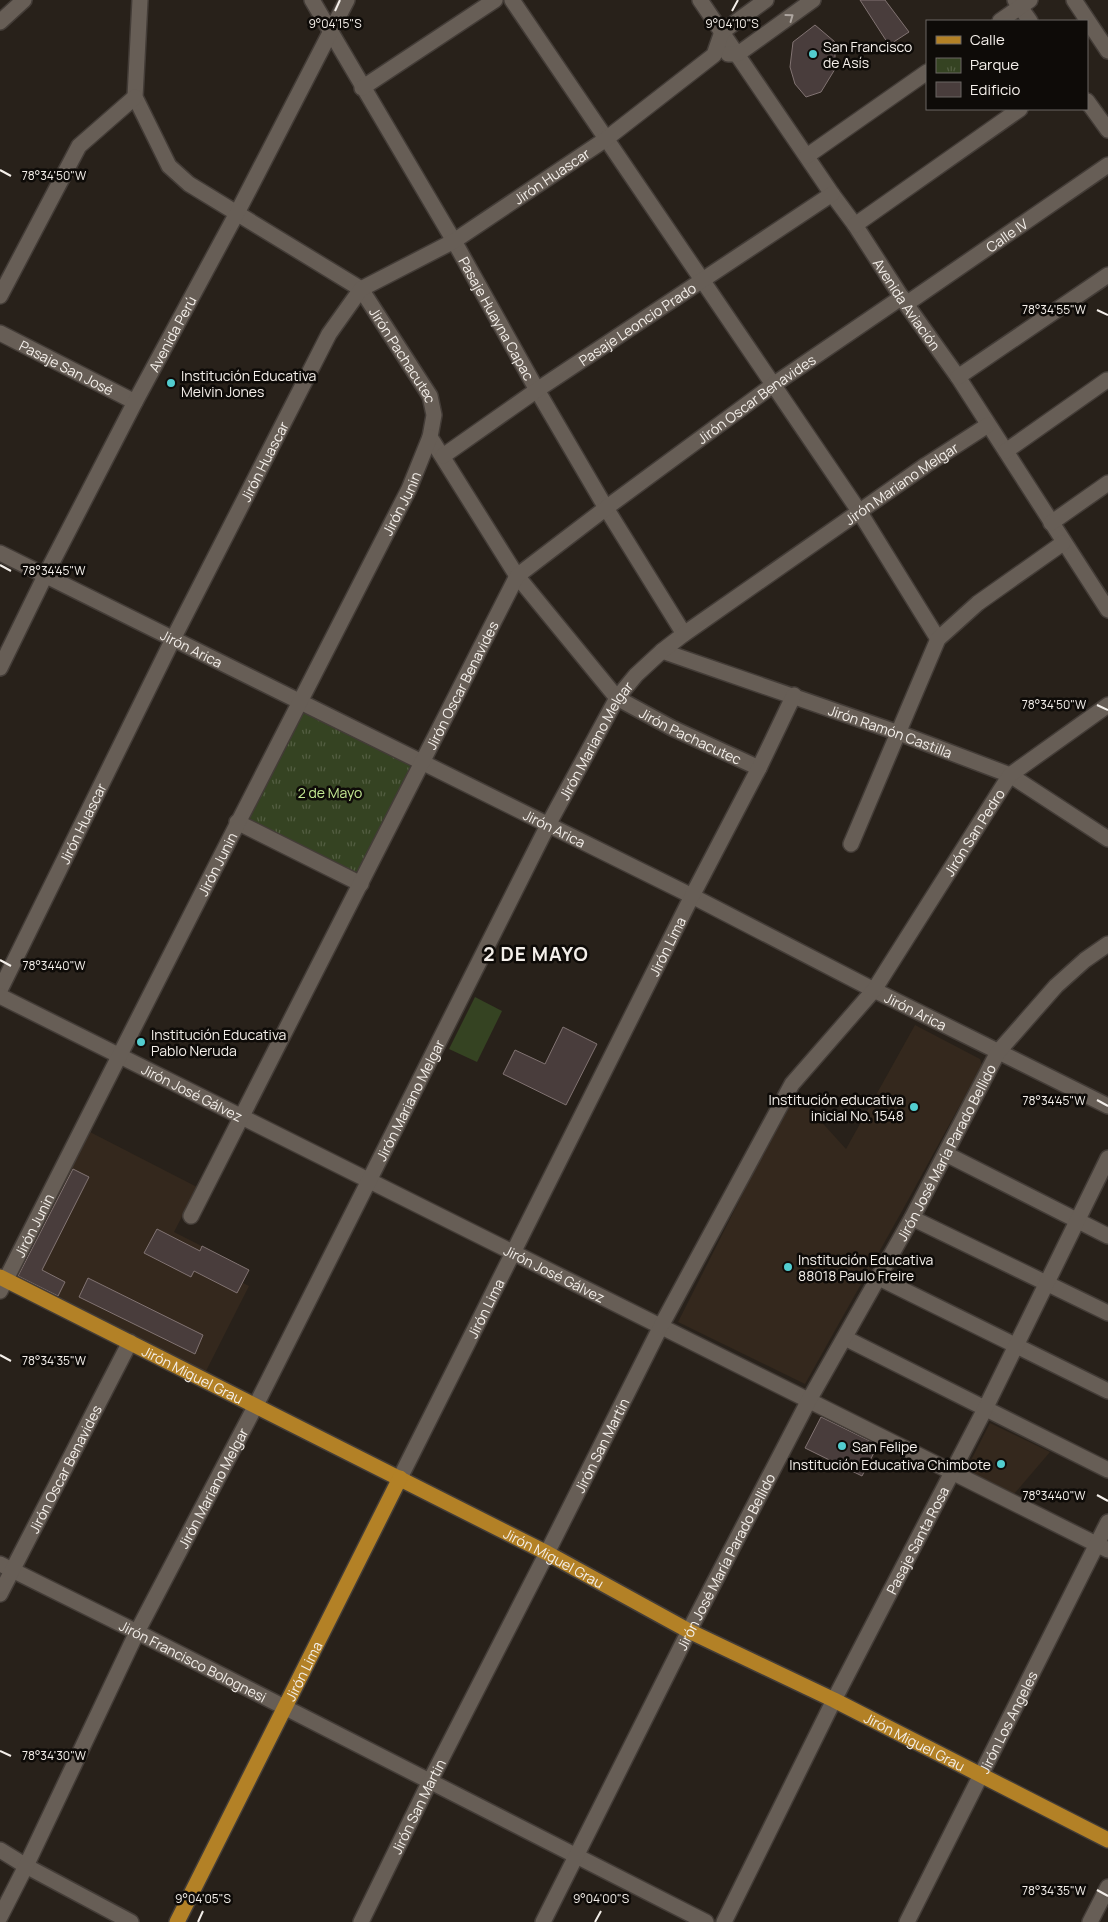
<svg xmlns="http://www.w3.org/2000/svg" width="1108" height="1922" viewBox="0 0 1108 1922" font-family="Manrope,sans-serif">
<defs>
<pattern id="park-tufts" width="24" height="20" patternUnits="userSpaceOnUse" patternTransform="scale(1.25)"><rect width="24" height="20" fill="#354322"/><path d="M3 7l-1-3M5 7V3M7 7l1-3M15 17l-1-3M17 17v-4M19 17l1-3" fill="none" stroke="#535e42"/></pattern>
</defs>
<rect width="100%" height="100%" fill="#28211a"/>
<g fill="#34281d">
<path d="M915,1025L980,1059L982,1065L902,1211L805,1384L678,1322L772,1136L797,1095L846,1149Z"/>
<path d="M90,1132L197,1187L174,1232L249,1270L243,1283L249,1286L205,1373L17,1277Z"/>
<path d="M990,1423L1050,1452L1014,1494L965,1472Z"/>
</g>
<path fill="#354322" d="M475,997L502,1011L477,1062L449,1049Z"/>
<path fill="url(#park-tufts)" d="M300,705L419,764L360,881L243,819Z"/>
<g fill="#493d3c" stroke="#817372">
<path d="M860,0H885L909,32L889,45Z"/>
<path d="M815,25L835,42V69L821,92L806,97L795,84L790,67L793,42Z"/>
<path d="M563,1027L597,1044L566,1105L503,1074L515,1050L545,1064Z"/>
<path d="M73,1169L89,1177L42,1270L65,1282L58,1296L18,1276Z"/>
<path d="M157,1229L200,1251L202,1246L249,1270L237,1293L194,1271L191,1277L144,1253Z"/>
<path d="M88,1278L203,1335L195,1354L79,1297Z"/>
<path d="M821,1417L878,1445L862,1476L805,1448Z"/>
</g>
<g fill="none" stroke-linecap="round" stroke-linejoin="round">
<g stroke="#433c37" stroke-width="18">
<g id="minor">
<path id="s1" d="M140,0L135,97L169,166L189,184L361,289L430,396L434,415L430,437L517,576L617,698L672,728L759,768"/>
<path id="s2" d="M312,0L454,241L537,390L606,508L684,634"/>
<path d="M512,0L859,511L938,639"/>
<path id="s3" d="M700,0L832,194L855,225L906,304L958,377L1108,610"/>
<path d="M1015,0L1030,21"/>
<path d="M1074,0L1108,51"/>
<path d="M1000,21L1030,0"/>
<path d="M0,22L24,0"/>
<path d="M728,54H738L813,0"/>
<path d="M362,88L495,0"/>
<path d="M1087,101L1108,130"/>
<path d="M807,156L927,72"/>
<path d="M855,225L1020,109"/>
<path d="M0,296L79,146L135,97"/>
<path id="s4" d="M906,304L1108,165"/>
<path id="s5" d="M0,333L135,402"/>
<path d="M958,377L1108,275"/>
<path d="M1006,451L1107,380"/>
<path id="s6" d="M443,456L537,390L832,194"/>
<path d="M1051,523L1108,483"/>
<path id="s7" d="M0,553L692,896L874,990L1108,1106"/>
<path id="s8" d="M662,651L899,733L1010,775L1108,839"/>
<path id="s9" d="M0,668L45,576L135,402L237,213L347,0"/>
<path d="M237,822L361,884"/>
<path d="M851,844L938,639L978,603L1063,543"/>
<path id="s10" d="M0,990L173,639L329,334L361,289L454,241L606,139L714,55L722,32L766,0"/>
<path id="s11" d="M0,996L1108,1550"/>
<path d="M946,1154L1108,1236"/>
<path id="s12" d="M191,1216L517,576L606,508L773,385L902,297"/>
<path d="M912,1218L1108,1313"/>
<path d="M877,1277L1108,1391"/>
<path id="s13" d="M0,1291C136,1024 271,755 409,489L430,437"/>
<path d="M845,1338L1108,1470"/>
<path id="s14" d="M400,1478L692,896L759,768L794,695"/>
<path id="s15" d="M0,1564L137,1632L706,1922"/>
<path id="s16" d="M0,1594L130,1342"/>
<path d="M0,1850L26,1866L131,1922"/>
<path id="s17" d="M0,1917L26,1866L137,1632L256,1405L548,825L617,698L636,675L662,651L684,634L926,465L988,425"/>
<path id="s18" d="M361,1922L430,1781L547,1553L661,1326L792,1084L874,990L1010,775L1108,705"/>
<path id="s19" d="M543,1922L689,1631L809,1400L912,1218L998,1052L1056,986L1085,960L1108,944"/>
<path id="s20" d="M724,1922L834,1700L985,1409L1108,1158"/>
<path id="s21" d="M907,1922L1108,1522"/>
<path d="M1090,1922L1108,1887"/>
</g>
</g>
<g stroke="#433c37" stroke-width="18">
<g id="major">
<path id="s22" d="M0,1277L547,1553L689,1631L834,1700L1108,1840"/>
<path id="s23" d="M177,1922L400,1478"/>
</g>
</g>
<use href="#minor" stroke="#675e56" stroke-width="15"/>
<use href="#major" stroke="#b38126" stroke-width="15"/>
</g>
<defs><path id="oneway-chevron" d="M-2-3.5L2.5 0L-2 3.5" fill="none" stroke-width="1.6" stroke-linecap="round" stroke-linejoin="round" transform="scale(1.25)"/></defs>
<use stroke="#aea6a0" href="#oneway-chevron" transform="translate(790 17) rotate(-36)"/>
<path fill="none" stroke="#f4efea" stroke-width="2" d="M335,11L340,0M732,11L738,0M0,170L11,176M1097,310L1108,315M0,565L11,571M1097,705L1108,710M0,960L11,966M1097,1100L1108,1106M0,1355L11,1361M1097,1495L1108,1501M0,1751L11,1756M1097,1890L1108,1896M198,1922L203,1911M595,1922L601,1911"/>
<g fill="#52cdcf" stroke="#0e0b08" stroke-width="2">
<circle cx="813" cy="54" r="5"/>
<circle cx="171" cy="383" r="5"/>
<circle cx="141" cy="1042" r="5"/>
<circle cx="914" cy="1107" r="5"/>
<circle cx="788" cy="1267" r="5"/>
<circle cx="842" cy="1446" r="5"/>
<circle cx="1001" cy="1464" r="5"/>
</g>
<g text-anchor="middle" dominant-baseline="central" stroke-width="5" stroke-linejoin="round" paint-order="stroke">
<g font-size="14" fill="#f4efea" stroke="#0e0b08" text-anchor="start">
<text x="823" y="46">San Francisco<tspan x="823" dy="16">de Asís</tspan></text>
<text x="181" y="375">Institución Educativa<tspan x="181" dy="16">Melvin Jones</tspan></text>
<text x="151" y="1034">Institución Educativa<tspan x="151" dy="16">Pablo Neruda</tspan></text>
<text x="904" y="1099" text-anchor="end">Institución educativa<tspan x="904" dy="16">inicial No. 1548</tspan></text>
<text x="798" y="1259">Institución Educativa<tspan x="798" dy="16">88018 Paulo Freire</tspan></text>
<text x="852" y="1446">San Felipe</text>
<text x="991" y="1464" text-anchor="end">Institución Educativa Chimbote</text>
</g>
<g font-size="14" fill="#f4efea" stroke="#0e0b08">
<text stroke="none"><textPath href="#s10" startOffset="1011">Jirón Huascar</textPath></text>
<text stroke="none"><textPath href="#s4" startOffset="122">Calle IV</textPath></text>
<text stroke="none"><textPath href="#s3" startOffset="368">Avenida Aviación</textPath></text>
<text stroke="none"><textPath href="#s2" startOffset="368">Pasaje Huayna Capac</textPath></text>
<text stroke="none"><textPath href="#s6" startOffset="235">Pasaje Leoncio Prado</textPath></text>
<text stroke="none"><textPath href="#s9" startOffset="376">Avenida Perú</textPath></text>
<text stroke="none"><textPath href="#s1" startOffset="481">Jirón Pachacutec</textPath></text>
<text stroke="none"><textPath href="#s5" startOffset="75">Pasaje San José</textPath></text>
<text stroke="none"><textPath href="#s12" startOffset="1016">Jirón Oscar Benavides</textPath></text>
<text stroke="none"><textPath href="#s10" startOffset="591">Jirón Huascar</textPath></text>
<text stroke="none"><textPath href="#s17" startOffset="1724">Jirón Mariano Melgar</textPath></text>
<text stroke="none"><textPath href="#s13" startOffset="884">Jirón Junin</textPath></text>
<text stroke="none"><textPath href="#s7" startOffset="214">Jirón Arica</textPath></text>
<text stroke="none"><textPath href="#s12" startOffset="596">Jirón Oscar Benavides</textPath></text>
<text stroke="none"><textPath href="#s8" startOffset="242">Jirón Ramón Castilla</textPath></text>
<text stroke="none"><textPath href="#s1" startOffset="976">Jirón Pachacutec</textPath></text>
<text stroke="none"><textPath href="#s17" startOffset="1319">Jirón Mariano Melgar</textPath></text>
<text stroke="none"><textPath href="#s10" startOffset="186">Jirón Huascar</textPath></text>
<text stroke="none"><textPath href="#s7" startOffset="619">Jirón Arica</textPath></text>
<text stroke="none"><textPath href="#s18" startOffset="1254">Jirón San Pedro</textPath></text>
<text stroke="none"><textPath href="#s13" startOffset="479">Jirón Junin</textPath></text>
<text stroke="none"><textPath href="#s14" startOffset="595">Jirón Lima</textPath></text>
<text stroke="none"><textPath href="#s7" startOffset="1024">Jirón Arica</textPath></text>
<text stroke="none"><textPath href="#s11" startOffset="215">Jirón José Gálvez</textPath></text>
<text stroke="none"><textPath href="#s17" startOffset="914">Jirón Mariano Melgar</textPath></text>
<text stroke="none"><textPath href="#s19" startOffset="869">Jirón José María Parado Bellido</textPath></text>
<text stroke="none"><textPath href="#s13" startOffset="74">Jirón Junin</textPath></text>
<text stroke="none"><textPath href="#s11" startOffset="620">Jirón José Gálvez</textPath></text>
<text stroke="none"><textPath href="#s14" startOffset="190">Jirón Lima</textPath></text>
<text stroke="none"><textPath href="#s22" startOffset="216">Jirón Miguel Grau</textPath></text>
<text stroke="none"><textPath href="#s18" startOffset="534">Jirón San Martin</textPath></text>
<text stroke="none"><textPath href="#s16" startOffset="141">Jirón Oscar Benavides</textPath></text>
<text stroke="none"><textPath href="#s17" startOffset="479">Jirón Mariano Melgar</textPath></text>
<text stroke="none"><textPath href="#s20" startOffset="428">Pasaje Santa Rosa</textPath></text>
<text stroke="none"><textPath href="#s22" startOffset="621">Jirón Miguel Grau</textPath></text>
<text stroke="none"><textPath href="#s19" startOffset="404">Jirón José María Parado Bellido</textPath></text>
<text stroke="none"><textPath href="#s15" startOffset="216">Jirón Francisco Bolognesi</textPath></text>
<text stroke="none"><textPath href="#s23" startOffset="281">Jirón Lima</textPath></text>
<text stroke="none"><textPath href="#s21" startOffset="224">Jirón Los Angeles</textPath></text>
<text stroke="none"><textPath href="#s22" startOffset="1026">Jirón Miguel Grau</textPath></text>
<text stroke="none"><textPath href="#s18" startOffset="129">Jirón San Martin</textPath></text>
</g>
<g font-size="14" fill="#c4e993" stroke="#0e0b08">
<text x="330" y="792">2 de Mayo</text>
</g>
<g font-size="19" font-weight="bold" letter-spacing="1" fill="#f4efea" stroke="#0e0b08">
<text x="536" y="954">2 DE MAYO</text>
</g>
</g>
<g font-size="12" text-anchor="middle" fill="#f4efea" stroke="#0e0b08" stroke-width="5" stroke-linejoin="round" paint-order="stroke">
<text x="335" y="28">9°04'15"S</text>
<text x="732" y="28">9°04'10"S</text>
<text x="54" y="180">78°34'50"W</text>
<text x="1054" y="314">78°34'55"W</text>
<text x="54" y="575">78°34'45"W</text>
<text x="1054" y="709">78°34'50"W</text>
<text x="54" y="970">78°34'40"W</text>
<text x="1054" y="1105">78°34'45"W</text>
<text x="54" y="1365">78°34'35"W</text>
<text x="1054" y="1500">78°34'40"W</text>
<text x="54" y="1760">78°34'30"W</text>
<text x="1054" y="1895">78°34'35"W</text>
<text x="203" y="1903">9°04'05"S</text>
<text x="601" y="1903">9°04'00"S</text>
</g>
<rect x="926" y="20" width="162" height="90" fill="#0e0b08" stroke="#6a6662"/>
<rect x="936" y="36" width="25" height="8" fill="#b38126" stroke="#6a6662"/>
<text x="970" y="45" font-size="15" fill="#f4efea">Calle</text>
<rect x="936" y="58" width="25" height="15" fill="url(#park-tufts)" stroke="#6a6662"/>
<text x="970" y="70" font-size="15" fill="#f4efea">Parque</text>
<rect x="936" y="82" width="25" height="15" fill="#493d3c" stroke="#6a6662"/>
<text x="970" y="95" font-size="15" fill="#f4efea">Edificio</text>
</svg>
